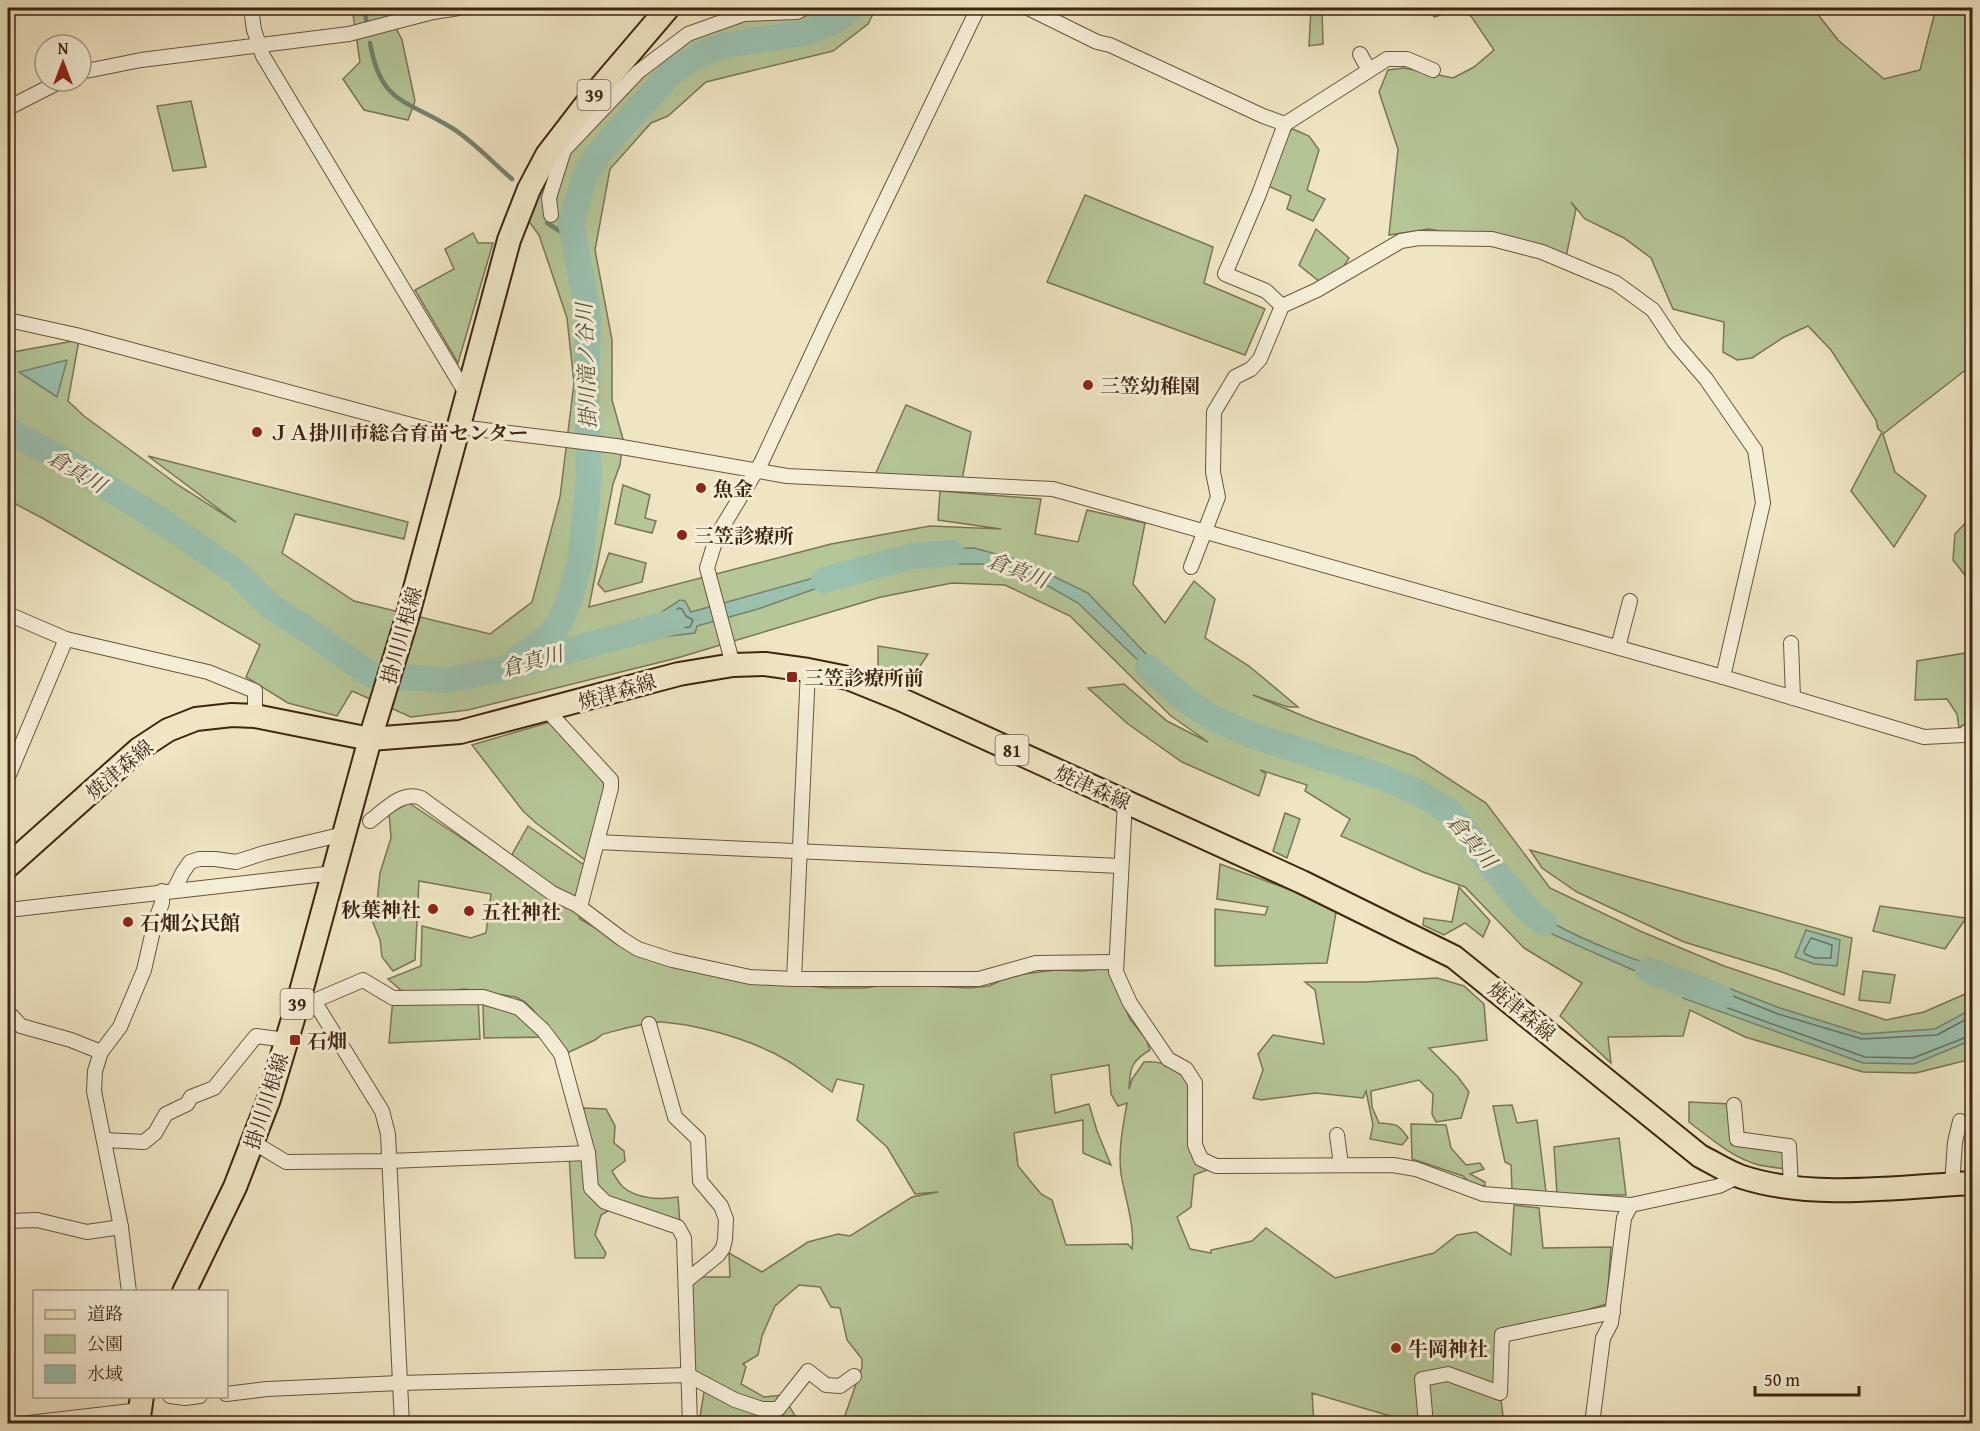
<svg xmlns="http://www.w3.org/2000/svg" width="1980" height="1431" viewBox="0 0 1980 1431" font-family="'Gentium Book Plus','Noto Serif JP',serif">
<rect width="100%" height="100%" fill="#efe5c2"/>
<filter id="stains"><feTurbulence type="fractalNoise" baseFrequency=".00333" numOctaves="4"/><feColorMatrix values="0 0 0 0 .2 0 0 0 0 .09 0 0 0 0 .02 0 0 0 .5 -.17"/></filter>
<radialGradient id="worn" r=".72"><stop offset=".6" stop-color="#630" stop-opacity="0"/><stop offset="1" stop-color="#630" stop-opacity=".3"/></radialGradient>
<g fill="#b5c697" stroke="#7a7654" stroke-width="1.5" fill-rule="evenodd">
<path d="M352,8H386L402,40L415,101L408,120L364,110L343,79L360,62Z"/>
<path d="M773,8H876L868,24L833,51L706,82L668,116L651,123L610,169L595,250L612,340V400L623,439L620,465L613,484L589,607L831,544L930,526L1001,529L938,520L940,491L1041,499L1035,534L1078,542L1087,510L1145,523L1133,584L1165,623L1194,581L1215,599L1205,638L1249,666L1298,707H1288L1253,695L1313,720L1414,756L1486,803L1550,888L1640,931L1724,966L1886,1020L1924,1012L1972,991V1059L1916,1073L1863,1072L1745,1037L1690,1010L1683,1036L1608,1037L1611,1063L1560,1016L1582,983L1524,948L1465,887L1423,872L1341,836L1350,819L1305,791L1307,785L1260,770L1266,774L1259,796L1182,762L1128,724L1088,688L1124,684L1167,721L1208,742L1171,716L1070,616L1005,585L952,583L881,597L677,658L468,710L411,717L352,691L337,716L288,703L246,677L260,645L44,519L8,500V353L79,340L68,401L84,416L178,485L236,522L148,456L408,522L404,539L295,514L282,553L354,601L490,634L532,602L560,497L574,383L567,318L539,235L527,219L551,170L629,69L649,59L704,23Z"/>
<path d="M1311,8H1322L1323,44L1309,46Z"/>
<path d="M1430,8H1813L1838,40L1884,79L1920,70L1936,8H1972V365L1883,434L1895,472L1926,496L1894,547L1851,491L1882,432L1878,429L1876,420L1831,350L1808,326L1784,337L1752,358L1737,360L1723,352L1724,322L1673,309L1651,258L1624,238L1585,219L1571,202L1576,209L1565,262L1527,248L1429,229L1389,235L1398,149L1379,92L1388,70L1404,68L1453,78L1474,67L1494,50L1471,16L1456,10L1434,17Z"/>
<path d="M191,101L206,167L173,171L157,106Z"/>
<path d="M1293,129L1309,136L1319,150L1307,190L1325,199L1313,221L1287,209L1291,196L1268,186L1290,131Z"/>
<path d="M1085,195L1213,247L1204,283L1265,309L1245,355L1047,282Z"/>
<path d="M1316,229L1349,258L1344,266L1320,282L1299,265Z"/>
<path d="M473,233L478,243H493L458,363L415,290L454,269L445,249Z"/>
<path d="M906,405L971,432L962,480L875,475Z"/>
<path d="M623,485L650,495L645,518L656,521L652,533L615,524Z"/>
<path d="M1972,516V584L1953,560L1955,534Z"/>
<path d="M609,553L646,563L642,582L605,592L598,584Z"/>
<path d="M878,646L928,654L908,684L878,671Z"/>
<path d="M1972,652V719L1959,728L1957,714L1947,699L1915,700L1917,661Z"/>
<path d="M550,722L603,776L607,787L589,863L536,823L523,811L472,745Z"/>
<path d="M409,803L505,867L528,826L587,867L578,912L580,919L647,957L756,981L829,988H865L888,984L969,988L989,986L1002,980L1024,974L1055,970L1083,971L1108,968L1130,1019L1146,1039L1150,1050C1131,1061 1130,1068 1129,1089L1132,1079L1144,1062C1157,1061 1167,1063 1177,1072L1187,1071L1195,1090L1192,1150L1212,1168L1194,1175L1191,1207L1177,1217L1190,1249L1211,1253V1250L1252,1241L1266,1228L1335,1278L1434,1253L1457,1235L1476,1232L1511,1255L1514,1205L1539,1208L1543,1248L1611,1247L1607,1304L1502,1335L1500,1393L1504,1423H1414L1312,1393L1314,1423L833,1424L843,1421L862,1367V1359L847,1340L840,1308L831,1307L820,1287L799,1285L775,1306L762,1336L758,1355L743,1364L746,1367L741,1384L764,1397L783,1395L799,1423H699L704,1392L709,1387L691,1376L689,1285L697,1277H730L729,1253L762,1272L808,1242L838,1234L850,1236L912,1197L938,1192L915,1194L887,1147L857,1120L864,1085L837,1079L832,1092C811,1077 790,1060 767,1050C737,1036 693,1024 661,1022C649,1021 616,1031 603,1034L595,1040L567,1053L533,1010L525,1002L516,997L464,989L434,993L403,992L388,979L421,966L422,926L471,938L486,933L491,894L419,881L415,960L393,971L382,957L380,940L370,915L377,902L380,873L391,838L389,813ZM1109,1065L1111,1094L1118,1106L1127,1103C1123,1126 1118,1150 1121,1174C1125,1198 1135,1225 1132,1249L1128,1244L1066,1245L1052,1200L1041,1194L1018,1166L1014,1133L1083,1120V1153L1111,1165L1097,1131L1089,1104L1055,1113L1051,1075Z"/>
<path d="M1285,813L1300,819L1287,858L1273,851Z"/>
<path d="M1530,850L1852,938L1844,995L1779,971L1684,942L1577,892L1542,868Z"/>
<path d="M1220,864L1337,907L1327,963L1215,966V909L1265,915L1268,907L1217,899Z"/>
<path d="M1459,887L1490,921L1483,937L1465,923L1444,935L1423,925L1424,918L1452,922Z"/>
<path d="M1880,906L1966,918L1945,949L1873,931Z"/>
<path d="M1863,971L1895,975L1890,1003L1859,1000Z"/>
<path d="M1437,978L1464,986L1484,1004L1487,1040L1429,1048L1458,1077L1469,1092L1461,1118L1436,1122L1432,1114L1433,1094L1419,1080L1371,1091L1372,1107L1379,1123C1395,1124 1398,1123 1408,1138L1402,1145L1370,1139L1373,1125L1366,1091L1363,1098L1316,1093L1261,1100L1253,1098L1263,1070L1258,1054L1273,1035L1324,1044L1315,990L1305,982H1363Z"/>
<path d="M478,997L480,1039L389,1043L393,998Z"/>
<path d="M483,1005L515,1012L548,1037L484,1038Z"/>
<path d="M1689,1102L1730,1104L1734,1138L1784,1151L1788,1169C1778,1168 1768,1167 1759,1165C1733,1158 1710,1138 1689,1122Z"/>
<path d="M1512,1105L1517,1123L1537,1120L1546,1192L1512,1189L1511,1165L1505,1162L1493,1106Z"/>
<path d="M583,1108L606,1109L615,1126L614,1143L624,1151L625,1161L612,1171C615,1176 619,1183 623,1187C637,1199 660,1200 678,1197L680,1224L605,1195L595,1182Z"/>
<path d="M1411,1124L1446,1125L1451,1148L1466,1165L1480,1163L1484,1169L1470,1174L1485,1182V1186L1472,1185L1463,1176L1412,1159Z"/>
<path d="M1619,1138L1626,1195L1557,1194L1554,1147Z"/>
<path d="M569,1154H585L594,1191L613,1208L601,1215L595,1235L606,1253L604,1258H575Z"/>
</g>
<g fill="#9ac0ae" stroke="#76826f" stroke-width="1.5">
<path d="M67,360L57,397L19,372Z"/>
<path d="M8,416L54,446L71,464L8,431Z"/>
<path d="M974,548L1022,561L1088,593L1146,654L1182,702L1078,603L1036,579L983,564H914L919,559L917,550Z"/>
<path d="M860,565L857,574L758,609L697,626L695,633L627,641L660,613L680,600L685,601L691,612Z"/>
<path d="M1519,900C1529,907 1539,915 1549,921C1586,942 1642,964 1683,974L1677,987L1645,972L1633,970L1545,931Z"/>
<path d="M1806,930L1840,940L1837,966L1814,964L1795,957Z"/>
<path d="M1692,974L1780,1008L1863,1034L1935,1029L1972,1009V1040L1914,1064L1863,1063L1683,998Z"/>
</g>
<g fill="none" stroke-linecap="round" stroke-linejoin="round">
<g stroke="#6c725f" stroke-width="1.5">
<path d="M679,608L682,609L686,616L693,620L690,627L653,631V626Z"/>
<path d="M1811,938L1832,945L1831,958H1815L1805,954L1804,951Z"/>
<path d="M1972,1016L1937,1035L1862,1039L1778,1014L1698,982L1695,984L1692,993L1694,996L1865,1057L1913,1058L1972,1035"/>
</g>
<g stroke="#76826f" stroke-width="4.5">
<path d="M364,8L367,24"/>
<path d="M370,43C381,105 406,99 452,128C473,141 492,162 512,179"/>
<path d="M547,223L573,239"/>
</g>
<g stroke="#9ac0ae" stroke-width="26">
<path d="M8,430L74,466L169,526L237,573L269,605L315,635L371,675L446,680L494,671L673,622"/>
<path d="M824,580L912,556L952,553"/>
<path d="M518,658L547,638L560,622L571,595L581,556L589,476L587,399L588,314L571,223L585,175L597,156L619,130L673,71L701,54L725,45L804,33L829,24L845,14L852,8"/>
<path d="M1148,667L1184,699L1212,718L1254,736L1377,775L1417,792L1449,811L1472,839L1494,870L1528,910L1544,923"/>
<path d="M1648,970L1720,997"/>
</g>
<g stroke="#6b553c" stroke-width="16">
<g id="street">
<path d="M251,8L254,30L263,56L467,395"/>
<path d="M1028,8L1097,42L1110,45L1263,116L1285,124L1259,194L1225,274L1266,291L1282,306"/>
<path d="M1360,54L1369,70"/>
<path d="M81,72L141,60L349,34L433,12L459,8"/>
<path d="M8,108L61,81"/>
<path d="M1285,124L1387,59H1407L1433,70"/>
<path d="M551,215L549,198L564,150L638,72L688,34L744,14L797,12L805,8"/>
<path d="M8,320L76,335L456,437"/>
<path d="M460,427L616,446L787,476L1053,489L1723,677L1924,737L1963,735L1972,728"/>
<path d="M1191,567L1218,497L1213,472L1214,412L1235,377L1251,369L1260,359L1282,306L1317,290L1401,241L1419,238L1492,239L1542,252L1616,283L1653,310L1675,343L1706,379L1755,450L1763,503L1723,677"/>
<path d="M8,614L66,639L208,672L255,691V716"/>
<path d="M1791,643L1793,698"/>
<path d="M1618,647L1630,601"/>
<path d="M733,665L707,568L715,542L721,529L761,463L825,326L978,8"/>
<path d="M547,710L611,780V788L580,907"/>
<path d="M8,777L66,639"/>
<path d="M1125,801L1116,972L1130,1003L1168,1059L1186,1069L1195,1083V1145L1201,1159L1216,1166L1393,1165L1416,1169L1483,1194L1631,1205"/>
<path d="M370,821C385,810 402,790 421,798L552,893L577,905L622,939L638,949L672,960L750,977L794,979H979L1036,963L1116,962"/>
<path d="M597,842L1121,866"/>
<path d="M174,890L183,872L190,862L199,859H215L236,862L264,853L344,834"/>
<path d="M8,910L334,873"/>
<path d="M794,979L808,670"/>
<path d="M307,1000L314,1001L382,1111L388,1134L402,1424"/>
<path d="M314,1001L363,980L393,998L483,997L519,1008L543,1030L561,1054L588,1153L591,1188L605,1202L678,1227L684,1238L690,1424"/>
<path d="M8,1012L21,1026L71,1040L101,1052"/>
<path d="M649,1024L675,1117L698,1139L700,1181L721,1206L726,1219L725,1239L723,1248L718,1255L686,1281"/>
<path d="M1734,1105L1737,1139L1789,1146L1791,1188"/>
<path d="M1337,1135L1341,1165"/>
<path d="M105,1140L144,1142L155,1133L166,1114L187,1104L191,1097L214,1088L256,1036L286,1040"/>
<path d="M253,1142L286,1162L389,1161L588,1153"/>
<path d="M1952,1185L1955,1142L1960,1121"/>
<path d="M8,1221L37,1220L87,1232L121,1227"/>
<path d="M129,1292L121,1227L94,1091L95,1071L101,1052L120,1027L144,970L155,922L162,903V891"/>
<path d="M226,1394L267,1389L400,1383L688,1375L735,1400L762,1409H778L808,1371L826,1385L840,1386L854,1376"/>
<path d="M170,1396L185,1398L200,1396"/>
<path d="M20,1424L140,1410"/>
<path d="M1426,1424L1422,1379L1448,1374L1500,1393L1502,1335L1613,1312"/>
<path d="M1592,1424L1603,1338L1611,1323L1624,1218L1631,1205L1719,1186L1739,1176"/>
</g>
</g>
<g stroke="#3f2510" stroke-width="26">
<g id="primary">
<path d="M8,866L139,749L168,730L196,719L232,715L255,716L370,739L460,732L679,674L733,665L765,664L808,670L848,678L900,699L1302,882L1454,957L1700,1156C1714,1163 1727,1172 1742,1177C1812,1200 1900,1187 1972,1183"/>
<path d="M184,1292L235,1187L269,1099L299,999L370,739L407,618L509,240L529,189L547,155L587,103L668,8"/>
<path d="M138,1424L142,1396"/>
</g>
</g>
<use href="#street" stroke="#f5eed7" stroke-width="14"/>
<use href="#primary" stroke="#efe5c2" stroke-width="22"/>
</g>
<g fill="#8f2418" stroke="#f5eed7" stroke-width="2">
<circle cx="1088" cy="385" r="6"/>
<circle cx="257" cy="432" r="6"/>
<circle cx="701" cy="488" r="6"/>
<circle cx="682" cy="535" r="6"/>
<rect x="786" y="671" width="12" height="12" rx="3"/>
<circle cx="433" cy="909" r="6"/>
<circle cx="469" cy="911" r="6"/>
<circle cx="128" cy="922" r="6"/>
<rect x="289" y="1034" width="12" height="12" rx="3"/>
<circle cx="1396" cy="1348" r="6"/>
</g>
<g text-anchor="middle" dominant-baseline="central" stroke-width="6" stroke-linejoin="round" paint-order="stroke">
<g fill="#f5eed7" stroke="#76614c" stroke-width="1.5">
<rect x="577.5" y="80" width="33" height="30" rx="4.5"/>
<rect x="995.5" y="735" width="33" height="30" rx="4.5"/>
<rect x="280.5" y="989" width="33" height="30" rx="4.5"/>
</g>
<g font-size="18" font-weight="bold" fill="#3f2510">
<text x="594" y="95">39</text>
<text x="1012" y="750">81</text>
<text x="297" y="1004">39</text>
</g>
<g font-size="20" font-weight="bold" fill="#3f2510" stroke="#f5eed7" text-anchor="start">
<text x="1100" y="385">三笠幼稚園</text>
<text x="269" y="432">ＪＡ掛川市総合育苗センター</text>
<text x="713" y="488">魚金</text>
<text x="694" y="535">三笠診療所</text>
<text x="804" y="677">三笠診療所前</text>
<text x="421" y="909" text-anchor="end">秋葉神社</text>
<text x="481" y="911">五社神社</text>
<text x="140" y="922">石畑公民館</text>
<text x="307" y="1040">石畑</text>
<text x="1408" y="1348">牛岡神社</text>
</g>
<g font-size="20" fill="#3f2510" stroke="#f5eed7">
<text transform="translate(401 635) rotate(-74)">掛川川根線</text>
<text transform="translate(617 691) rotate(-16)">焼津森線</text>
<text transform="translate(119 769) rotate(-40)">焼津森線</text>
<text transform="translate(1093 787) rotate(24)">焼津森線</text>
<text transform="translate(1522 1011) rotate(39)">焼津森線</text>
<text transform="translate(266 1101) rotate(-72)">掛川川根線</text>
</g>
<g font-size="21" font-style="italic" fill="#5a543f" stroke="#f5eed7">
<text transform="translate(586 366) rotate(-92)">掛川滝ノ谷川</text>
<text transform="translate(77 471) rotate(31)">倉真川</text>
<text transform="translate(1018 570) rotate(21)">倉真川</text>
<text transform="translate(532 661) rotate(-15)">倉真川</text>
<text transform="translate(1472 841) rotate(50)">倉真川</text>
</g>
</g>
<rect width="1980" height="1431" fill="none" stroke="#efe5c2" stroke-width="30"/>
<rect x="9" y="9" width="1962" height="1413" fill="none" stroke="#3f2510" stroke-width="3"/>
<rect x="15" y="15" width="1950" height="1401" fill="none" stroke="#3f2510" stroke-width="1.5"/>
<rect x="33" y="1290" width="195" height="108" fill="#f5eed7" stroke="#ac9e87" stroke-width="1.5"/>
<rect x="45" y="1310" width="30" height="9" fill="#efe5c2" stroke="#ac9e87" stroke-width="1.5"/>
<text x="87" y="1320" font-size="18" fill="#3f2510">道路</text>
<rect x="45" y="1335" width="30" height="18" fill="#b5c697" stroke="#ac9e87" stroke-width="1.5"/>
<text x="87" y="1350" font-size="18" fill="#3f2510">公園</text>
<rect x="45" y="1365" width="30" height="18" fill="#9ac0ae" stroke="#ac9e87" stroke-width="1.5"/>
<text x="87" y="1380" font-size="18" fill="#3f2510">水域</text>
<g transform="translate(63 63)"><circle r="28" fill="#f5eed7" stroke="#ac9e87" stroke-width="1.5"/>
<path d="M0-4.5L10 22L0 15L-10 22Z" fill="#8f2418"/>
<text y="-9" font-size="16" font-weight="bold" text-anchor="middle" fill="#3f2510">N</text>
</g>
<path d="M1755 1386v9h104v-9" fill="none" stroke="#3f2510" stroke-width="3"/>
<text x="1764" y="1386" font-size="18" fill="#3f2510" stroke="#f5eed7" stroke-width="4.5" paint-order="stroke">50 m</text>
<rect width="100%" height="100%" filter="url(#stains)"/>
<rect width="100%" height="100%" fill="url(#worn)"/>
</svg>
